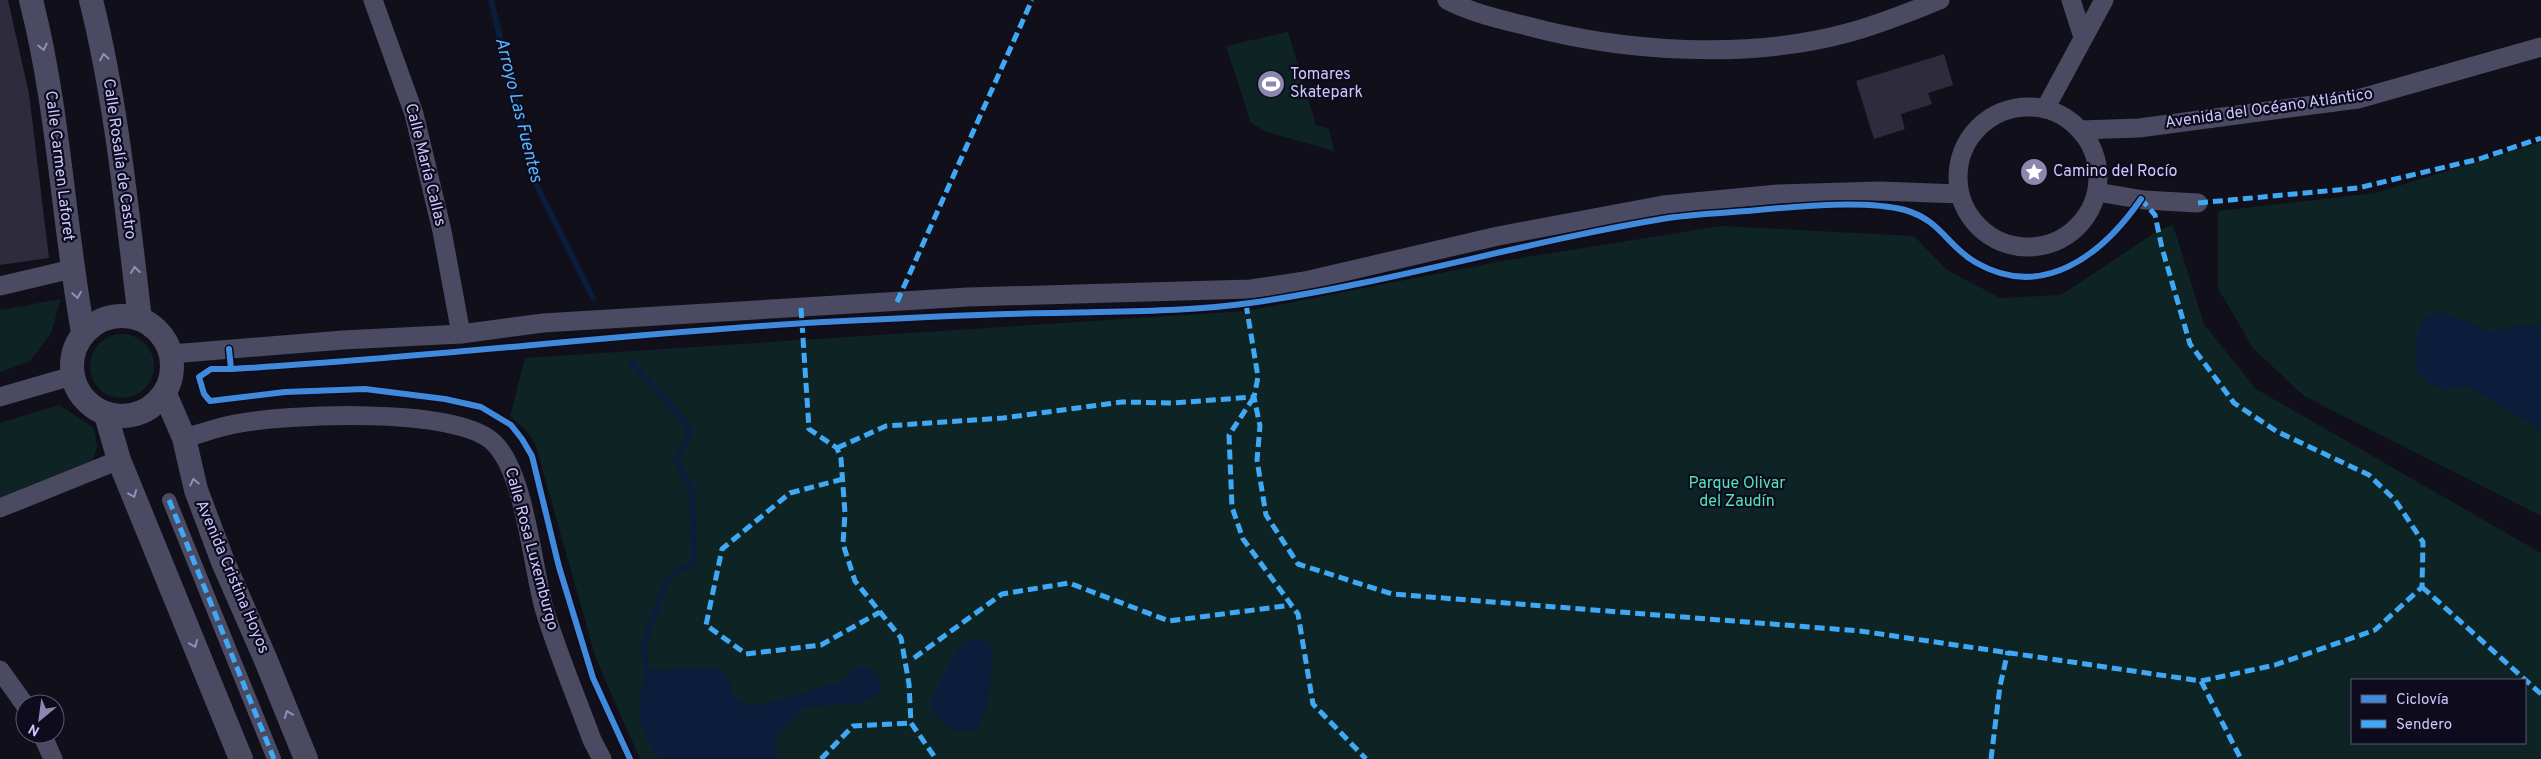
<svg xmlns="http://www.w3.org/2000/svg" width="2541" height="759" viewBox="0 0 2541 759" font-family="Overpass,sans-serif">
<rect width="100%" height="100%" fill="#110f19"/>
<g fill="#0e2424" fill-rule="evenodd">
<path d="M1288,32L1316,125L1329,129L1334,151L1267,132L1251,123L1226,46Z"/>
<path d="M2541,142V516L2304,396L2253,348L2218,288V211L2375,193Z"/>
<path d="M2173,225L2204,324L2256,389L2541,553V759H640L596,659L535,443L526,430L510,416L525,358L1247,311L1502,261L1721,226L1914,236L1947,270L2000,298L2061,295L2159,230ZM2352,680H2525V743H2352Z"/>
<path d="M61,299L51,333L30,361L0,372V310Z"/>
<circle cx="122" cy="366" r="32"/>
<path d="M59,405L94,428L97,447L93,460L0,498V423Z"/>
</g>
<g fill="#0a1d3b">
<path d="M2443,312L2490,332L2521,325L2541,327V429L2466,386L2443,390L2429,383L2417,371C2416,350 2412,313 2443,312Z"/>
<path d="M969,639L985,640L993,647L989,701L978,730L956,732L937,718L929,703L955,652Z"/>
<path d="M859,666L871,669L881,679V693L861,703L805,707L785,726L775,743L777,759H660C636,735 636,702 646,670L717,668L729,680L733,695L747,706L765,703L841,682Z"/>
</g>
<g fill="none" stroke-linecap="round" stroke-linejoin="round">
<g stroke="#0a1d3b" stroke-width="6">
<path d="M491,0L535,182L593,298"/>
<path d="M632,363L681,417L690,433L676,460L692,488L694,562L666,580L644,644L646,670L650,676"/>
</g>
</g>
<g fill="#2e2b3d">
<path d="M0,0H8L29,94L49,258L0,265Z"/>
<path d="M1944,54L1953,85L1928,93L1932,104L1901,114L1905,129L1874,139L1856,81Z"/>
</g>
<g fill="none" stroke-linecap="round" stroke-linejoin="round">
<path stroke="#4a4a62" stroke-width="14" d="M169,500L274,759"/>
<g stroke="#4a4a62" stroke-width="19">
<path d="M373,0L414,114L442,231L461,334"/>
<path d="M1447,0C1472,13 1499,19 1527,26C1624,52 1748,60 1847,33C1878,25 1909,12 1940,0"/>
<path d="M2071,0L2083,37"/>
<circle cx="2028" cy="177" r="70"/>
<path d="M2045,109L2104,0"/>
<path d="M2080,130L2139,128L2358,99L2541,47"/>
<path d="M2097,192L2144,200L2198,203"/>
<path d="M0,286L72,269"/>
<path d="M171,354L343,340L461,334L543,323L968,297L1251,289L1305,281L1498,236L1663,205L1778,194L1880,191L1960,194"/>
<path d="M0,397L72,376"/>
<path d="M184,438C200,434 218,427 235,424C285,414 458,406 494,443C525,473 532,565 544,608C557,652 576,696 592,740L602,759"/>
<path d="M0,508L119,460"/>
<path d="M0,670L25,705"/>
<path d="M42,734L53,759"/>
</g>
<g stroke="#4a4a62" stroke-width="24">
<path d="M31,0C59,109 63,222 83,332"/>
<path d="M91,0C117,104 127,212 140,319"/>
<circle cx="122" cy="366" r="50"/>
<path d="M165,394L184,438L196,490L223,562L265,658L306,759"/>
<path d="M106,415L119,460L241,759"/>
</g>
<g stroke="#3fa9f5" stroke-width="5" stroke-dasharray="10 5" stroke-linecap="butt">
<path d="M2198,203L2358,188L2479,159L2541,138"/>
<path d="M897,302L1032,0"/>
<path d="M1246,304L1258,377L1254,397L1260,426L1257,460L1266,515L1298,564L1392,594L1860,631L2201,681L2275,665L2375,630L2422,587L2423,542L2395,500L2369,475L2276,431L2234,403L2190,344L2162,248L2155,215L2141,199"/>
<path d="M801,308L809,429L837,448L841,459L845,513L843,544L855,581L901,638L909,684L911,723L936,759"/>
<path d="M1254,397L1229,435L1232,507L1243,539L1298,614L1313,704L1366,759"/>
<path d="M837,448L886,426L1003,418L1122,402L1173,403L1254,397"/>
<path d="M843,479L790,493L722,549L706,625L746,654L821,645L880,612"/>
<path d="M169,500L274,759"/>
<path d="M2422,587L2541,694"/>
<path d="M914,658L1002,594L1069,583L1169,621L1292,605"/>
<path d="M2201,681L2241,759"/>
<path d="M821,759L853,726L911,723"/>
<path d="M1991,759L2000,686L2008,651"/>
</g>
<g stroke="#0e0b1d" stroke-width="9">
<g id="cycleway">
<path d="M229,349L231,369H211L199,377L204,394L210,401L285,392L365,389L445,399L481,407L511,425L522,439L532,456L559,567L593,678L630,759"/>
<path d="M231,369C429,358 626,333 824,322C900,318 976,314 1052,313C1116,311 1187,312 1250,303C1391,283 1527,241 1668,218C1694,214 1721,213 1747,211C1790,207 1864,199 1905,210C1942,221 1946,245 1975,262C2043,302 2103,254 2141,199"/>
</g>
</g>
<use href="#cycleway" stroke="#408adc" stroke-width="6"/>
</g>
<defs><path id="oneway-chevron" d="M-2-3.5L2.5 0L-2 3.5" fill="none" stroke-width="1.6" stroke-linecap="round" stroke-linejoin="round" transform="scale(1.25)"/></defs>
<g stroke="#928fb8">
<use href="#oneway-chevron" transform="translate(43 47) rotate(77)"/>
<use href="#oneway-chevron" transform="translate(104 57) rotate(-100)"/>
<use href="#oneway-chevron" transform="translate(135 270) rotate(-97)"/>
<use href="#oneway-chevron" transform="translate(77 295) rotate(80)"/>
<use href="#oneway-chevron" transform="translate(194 482) rotate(-103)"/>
<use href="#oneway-chevron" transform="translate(133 494) rotate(68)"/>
<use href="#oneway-chevron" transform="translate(194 644) rotate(68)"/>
<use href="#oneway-chevron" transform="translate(288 714) rotate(-112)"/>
</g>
<defs>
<g id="stadium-disc" transform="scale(1.4375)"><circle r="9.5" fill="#8b87ae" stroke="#0e0b1d"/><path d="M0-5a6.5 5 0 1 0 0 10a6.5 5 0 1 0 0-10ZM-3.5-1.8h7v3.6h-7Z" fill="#fff"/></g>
<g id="sight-disc" transform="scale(1.4375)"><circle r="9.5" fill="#8b87ae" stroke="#0e0b1d"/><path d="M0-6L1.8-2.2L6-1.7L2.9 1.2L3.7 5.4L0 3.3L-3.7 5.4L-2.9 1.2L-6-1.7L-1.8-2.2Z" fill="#fff"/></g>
</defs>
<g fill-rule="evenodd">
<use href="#stadium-disc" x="1271" y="84"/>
<use href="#sight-disc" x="2034" y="172"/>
</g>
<g text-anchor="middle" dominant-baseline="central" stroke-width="4.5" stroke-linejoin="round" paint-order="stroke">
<g font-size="16" fill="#ccc7ff" stroke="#0e0b1d" text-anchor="start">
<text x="1290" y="75">Tomares<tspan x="1290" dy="18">Skatepark</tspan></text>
<text x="2053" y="172">Camino del Rocío</text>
</g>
<g font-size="16" fill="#ccc7ff" stroke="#0e0b1d">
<text transform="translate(2269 109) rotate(-8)">Avenida del Océano Atlántico</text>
<text transform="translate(119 159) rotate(82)">Calle Rosalía de Castro</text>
<text transform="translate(425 165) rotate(76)">Calle María Callas</text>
<text transform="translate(59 166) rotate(83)">Calle Carmen Laforet</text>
<text transform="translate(531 549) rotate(75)">Calle Rosa Luxemburgo</text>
<text transform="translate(232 577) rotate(67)">Avenida Cristina Hoyos</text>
</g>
<g font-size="16" fill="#51e2ba" stroke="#0e0b1d">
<text x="1737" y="484">Parque Olivar<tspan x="1737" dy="18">del Zaudín</tspan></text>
</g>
<g font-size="18" font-style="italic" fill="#55b5ff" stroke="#0e0b1d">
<text transform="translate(518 110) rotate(76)">Arroyo Las Fuentes</text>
</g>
</g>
<rect x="2351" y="679" width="175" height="65" fill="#0e0b1d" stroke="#5a5677"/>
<rect x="2361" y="695" width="25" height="8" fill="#408adc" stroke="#5a5677"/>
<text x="2396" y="704" font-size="15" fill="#ccc7ff">Ciclovía</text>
<rect x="2361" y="720" width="25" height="8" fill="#3fa9f5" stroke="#5a5677"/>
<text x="2396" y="729" font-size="15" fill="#ccc7ff">Sendero</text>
<g transform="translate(40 719) rotate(209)"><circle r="24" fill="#0e0b1d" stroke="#5a5677"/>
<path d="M0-4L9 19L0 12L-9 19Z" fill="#8b87ae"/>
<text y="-8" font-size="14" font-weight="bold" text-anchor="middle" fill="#ccc7ff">N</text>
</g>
</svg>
